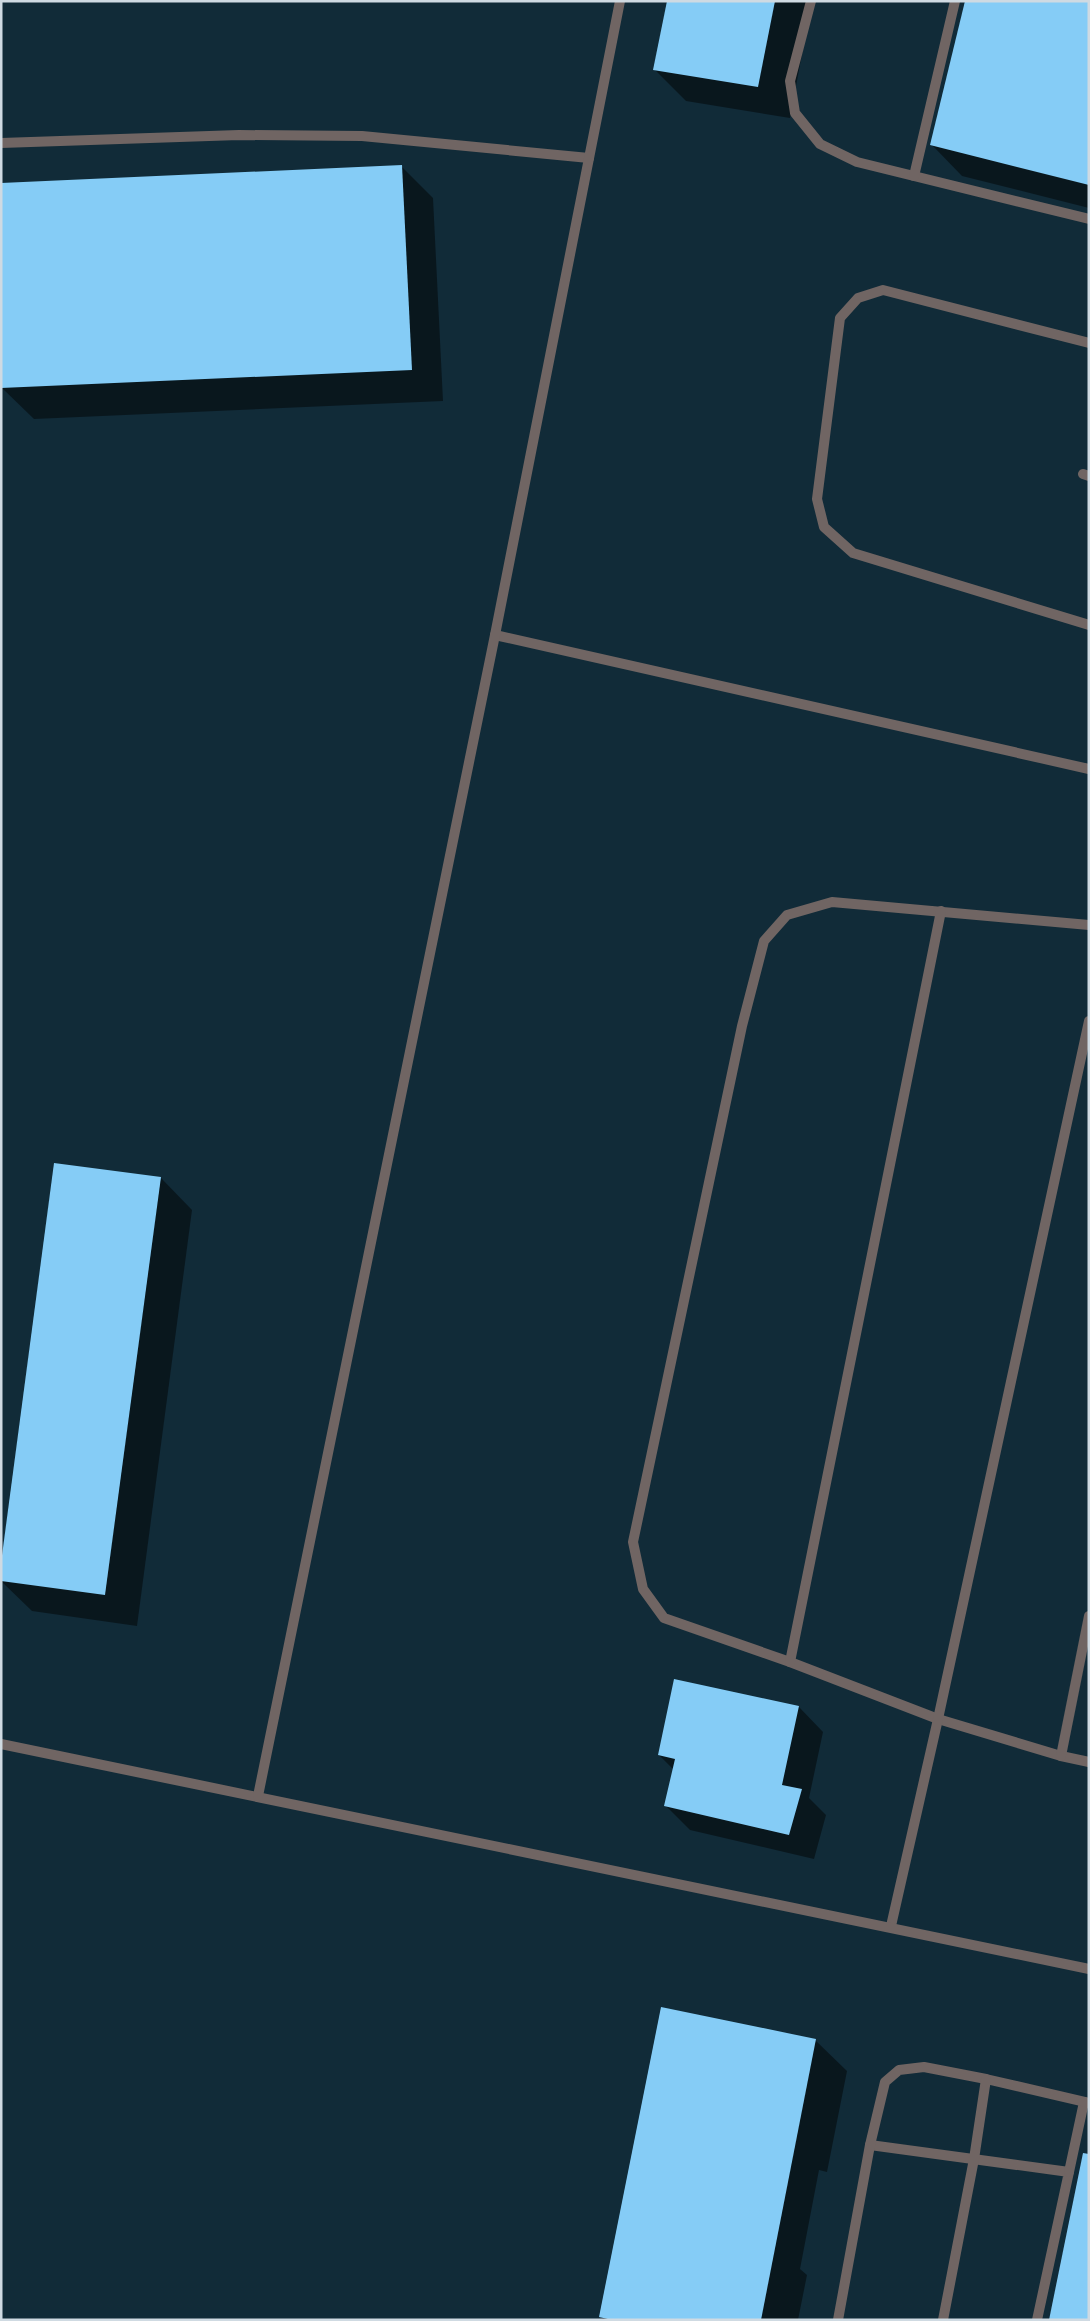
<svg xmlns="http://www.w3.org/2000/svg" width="1090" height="2321" viewBox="0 0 1090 2321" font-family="Mulish,sans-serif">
<rect width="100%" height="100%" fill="#0d1f2a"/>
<rect fill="#112b38" x="1" y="1" width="1088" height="2319"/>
<g fill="#0007">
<path d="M669,1H812L790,118L686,101L655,70Z"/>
<path d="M1089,1V208L962,176L931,144Z"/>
<path d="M401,166L433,198L443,401L34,419L2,388Z"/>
<path d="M161,1178L192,1210L137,1626L32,1611L1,1581Z"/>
<path d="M799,1707L823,1732L809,1798L826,1815L814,1859L690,1830L665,1805L674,1770L659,1755Z"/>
<path d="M815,2040L847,2071L827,2172L819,2170L800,2269L807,2275L798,2320H604L601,2317Z"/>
</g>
<g fill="#85ccf6">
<path d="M667,1H775L758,87L653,70Z"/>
<path d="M965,1H1089V185L930,145Z"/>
<path d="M402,165L412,370L1,388V183Z"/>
<path d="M54,1163L161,1177L105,1595L1,1581V1563Z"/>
<path d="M674,1679L799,1706L782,1785L802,1789L789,1835L664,1806L675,1759L658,1755Z"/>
<path d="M661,2007L816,2039L761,2320H612L599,2317Z"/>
<path d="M1083,2153L1089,2154V2320H1049Z"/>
</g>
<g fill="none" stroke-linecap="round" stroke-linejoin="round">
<g stroke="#706563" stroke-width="10">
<path d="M811,1L790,81L795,113L820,144L857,162L1089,219"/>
<path d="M1,143L239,135L362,136L589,158"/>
<path d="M914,176L955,1"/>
<path d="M1089,343L883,290L858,298L840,318L817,499L824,527L853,553L1089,625"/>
<path d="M1083,474L1089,476"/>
<path d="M1089,925L832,902L787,915L764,941L742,1026L633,1542L643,1589L664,1618L790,1662L938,1719L1061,1756L1089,1762"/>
<path d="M790,1662L941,911"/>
<path d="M1061,1756L1089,1616"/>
<path d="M891,1926L938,1719L1089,1021"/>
<path d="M870,2145L1069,2172L1037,2320"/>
<path d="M1069,2172L1084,2102"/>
<path d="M838,2320L870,2145L885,2082L899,2070L924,2067L986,2079L1089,2103"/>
<path d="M943,2320L974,2159L986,2079"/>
</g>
<g stroke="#706563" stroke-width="10">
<path d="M495,635L1089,769"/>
<path d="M1,1744L1089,1969"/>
<path d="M258,1796L495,635L620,1"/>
</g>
</g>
<rect width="1090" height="2321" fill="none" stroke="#cfdae2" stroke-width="5"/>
</svg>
